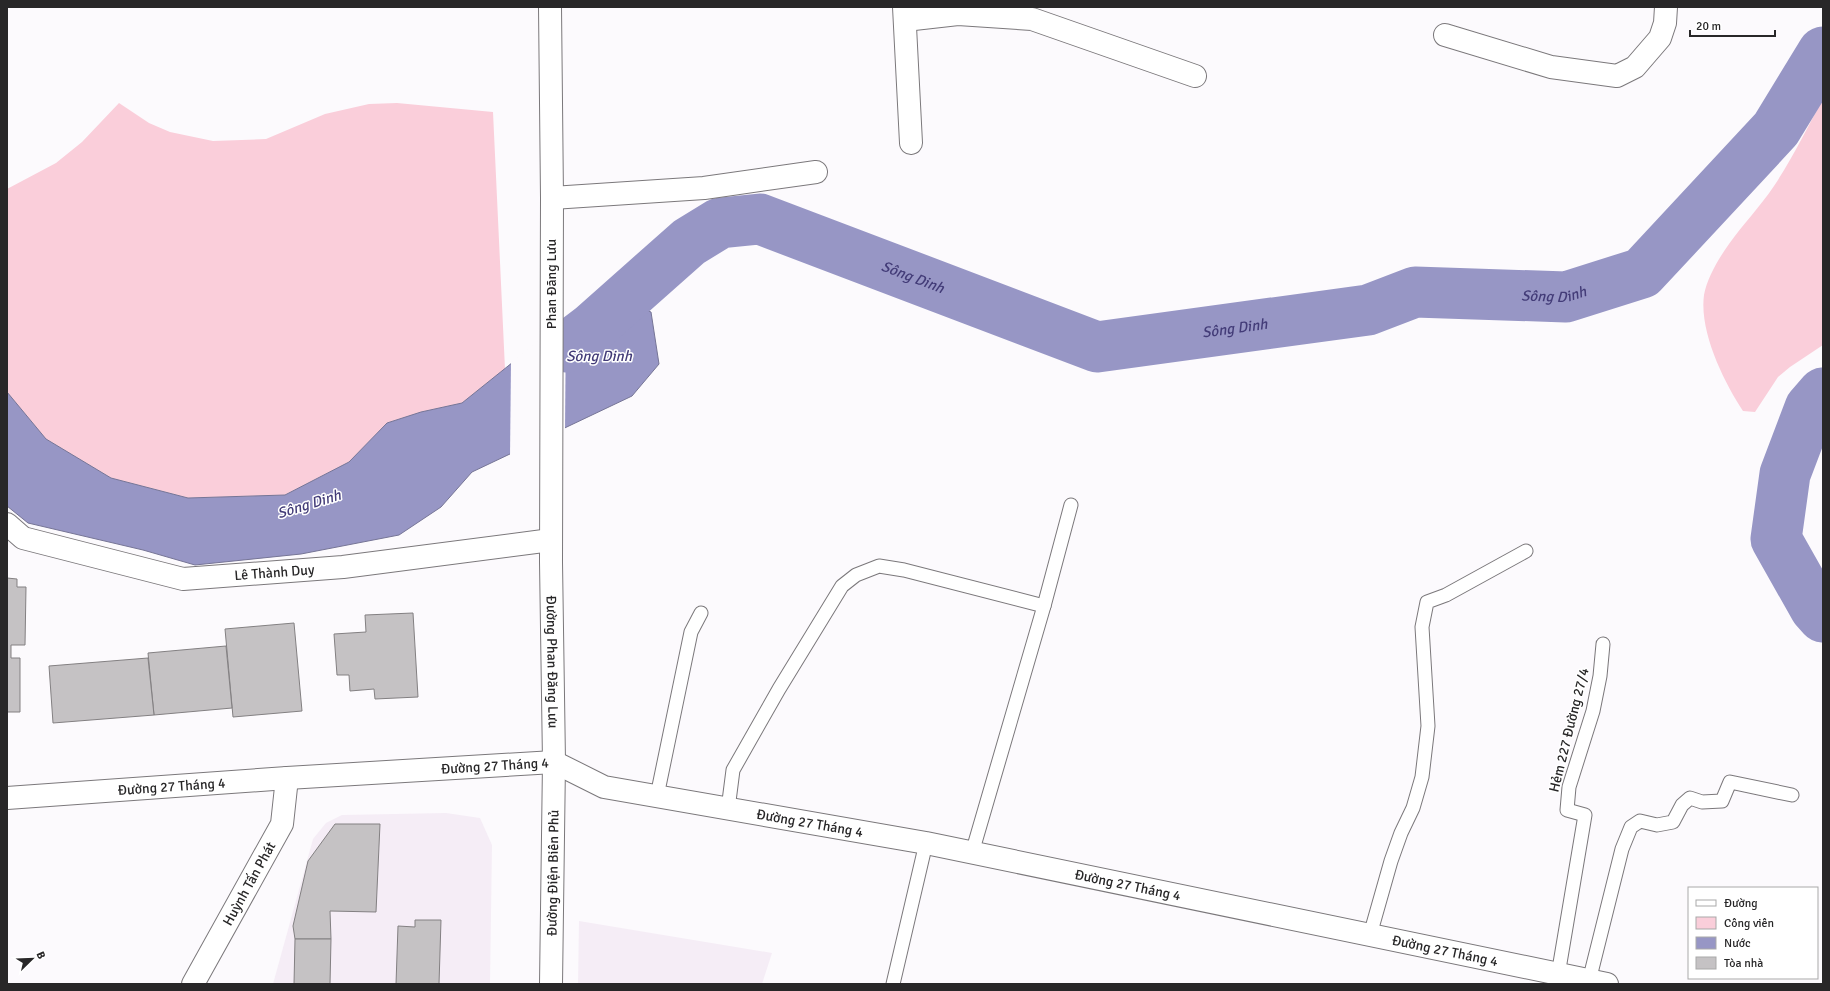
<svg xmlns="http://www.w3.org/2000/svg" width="1830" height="991" viewBox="0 0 1830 991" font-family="Signika,sans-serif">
<rect width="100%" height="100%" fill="#fcfafd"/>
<g fill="#f5edf6">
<path d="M446,813L480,818L492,845L490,984H273L313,839L326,823L342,815Z"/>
<path d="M579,921L772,953L762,984H578Z"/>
</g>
<g fill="#faceda">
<path d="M1823,99V345L1790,367L1778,377L1755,412L1743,411C1724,382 1699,332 1704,295C1707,278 1719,258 1729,244C1743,224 1760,207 1774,186C1792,159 1807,128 1823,99Z"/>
<path d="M119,103L149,123L170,132L213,141L266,139L325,114L369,104L397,103L493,112L505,369L462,403L421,412L387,423L349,462L285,495L188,498L111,478L46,439L7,392V189L56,163L82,142Z"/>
</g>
<path fill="#9796c5" stroke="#767596" d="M599,293L651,312L659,364L632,396L472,472L441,507L399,535L301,554L195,565L143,550L28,523L7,506V392L46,439L111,478L188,498L285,495L349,462L387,423L421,412L462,403Z"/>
<path fill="#fcfafd" d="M566,318L565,430L510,456L511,362Z"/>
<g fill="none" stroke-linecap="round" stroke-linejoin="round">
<g stroke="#9796c5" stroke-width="51">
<path id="s1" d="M567,347L592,328L689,242L720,223L760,219L1097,347L1368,310L1415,292L1566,297L1642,273L1776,129L1823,52"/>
<path d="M1823,393L1810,408L1785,474L1776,539L1815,608L1823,617"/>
</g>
</g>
<g fill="#c5c2c4" stroke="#838082">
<path d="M7,578L17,579V587H26L25,645H11V658H20V712H7Z"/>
<path d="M413,613L418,697L375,699L374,689L350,691L349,675H337L334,634L366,632L365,615Z"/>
<path d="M294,623L302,711L233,717L225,629Z"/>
<path d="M226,646L232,708L154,715L148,653Z"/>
<path d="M148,658L154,715L53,723L49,666Z"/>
<path d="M335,824H380L376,912L330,911L331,939H295L293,926L308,861Z"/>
<path d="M415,920H441L439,984H396L398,926L415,927Z"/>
<path d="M295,939H331L330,984H294Z"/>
</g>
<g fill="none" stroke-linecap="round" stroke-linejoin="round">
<g stroke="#7b787b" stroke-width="15">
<g id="service">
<path d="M657,796L691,632L701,613"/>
<path d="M728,809L733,770L779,689L842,586L856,575L879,566L904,570L1044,606"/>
<path d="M972,853L1044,606L1071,505"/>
<path d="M1370,935L1391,861L1401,833L1413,808L1422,777L1428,726L1422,627L1427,602L1446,595L1526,551"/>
<path d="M1558,975L1585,815L1567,810L1569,787L1593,711L1600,676L1603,644"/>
<path d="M1589,981L1622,849L1631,827L1640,821L1657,825L1673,822L1682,805L1690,798L1702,802L1722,801L1730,782L1792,795"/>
<path d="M893,984L926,843"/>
</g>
</g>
<g stroke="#7b787b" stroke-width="24">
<g id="minor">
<path d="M904,7L911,143"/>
<path d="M905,20L958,14L1032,19L1195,76"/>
<path d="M1445,35L1551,67L1617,76L1635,67L1660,38L1665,23L1666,7"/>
<path d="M552,198L704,188L816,172"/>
<path id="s2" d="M7,524L23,538L183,579L343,567L551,540"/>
<path id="s3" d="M193,984L282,824L287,778"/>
</g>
</g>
<g stroke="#7b787b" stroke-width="24">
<g id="tertiary">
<path id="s4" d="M550,7L552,198L551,562L554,762L551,984"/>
<path id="s5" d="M7,798L287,778L554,762L604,787L926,843L1607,984"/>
</g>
</g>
<use href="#service" stroke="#fff" stroke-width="13"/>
<use href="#minor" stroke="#fff" stroke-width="22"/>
<use href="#tertiary" stroke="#fff" stroke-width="22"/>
</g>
<g text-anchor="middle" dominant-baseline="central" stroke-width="3" stroke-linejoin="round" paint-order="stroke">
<g font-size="14" fill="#282728" stroke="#fff">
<text transform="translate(551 284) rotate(-90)">Phan Đăng Lưu</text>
<text stroke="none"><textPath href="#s2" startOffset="278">Lê Thành Duy</textPath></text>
<text stroke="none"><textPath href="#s4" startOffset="655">Đường Phan Đăng Lưu</textPath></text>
<text transform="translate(1569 730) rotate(-76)">Hẻm 227 Đường 27/4</text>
<text stroke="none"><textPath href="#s5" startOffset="489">Đường 27 Tháng 4</textPath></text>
<text stroke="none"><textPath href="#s5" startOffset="165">Đường 27 Tháng 4</textPath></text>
<text stroke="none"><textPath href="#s5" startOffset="813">Đường 27 Tháng 4</textPath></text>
<text transform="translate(553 873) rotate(-89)">Đường Điện Biên Phủ</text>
<text stroke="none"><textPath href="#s3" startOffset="115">Huỳnh Tấn Phát</textPath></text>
<text stroke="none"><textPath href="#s5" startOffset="1137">Đường 27 Tháng 4</textPath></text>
<text stroke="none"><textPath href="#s5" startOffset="1461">Đường 27 Tháng 4</textPath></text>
</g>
<g font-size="15" font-style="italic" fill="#433c78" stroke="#fff">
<text stroke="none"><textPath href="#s1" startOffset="401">Sông Dinh</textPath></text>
<text stroke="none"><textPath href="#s1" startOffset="1061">Sông Dinh</textPath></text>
<text stroke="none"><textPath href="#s1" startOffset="737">Sông Dinh</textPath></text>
<text x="599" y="356">Sông Dinh</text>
<text transform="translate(309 504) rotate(-17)">Sông Dinh</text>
</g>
</g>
<rect width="1830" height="991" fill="none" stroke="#282728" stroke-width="16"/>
<rect x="1688" y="887" width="130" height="92" fill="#ffffff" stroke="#a9a9a9"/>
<rect x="1696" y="900" width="20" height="6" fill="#ffffff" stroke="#a9a9a9"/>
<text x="1724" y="907" font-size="12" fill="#282728">Đường</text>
<rect x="1696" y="917" width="20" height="12" fill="#faceda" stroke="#a9a9a9"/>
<text x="1724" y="927" font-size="12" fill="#282728">Công viên</text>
<rect x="1696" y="937" width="20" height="12" fill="#9796c5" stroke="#a9a9a9"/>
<text x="1724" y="947" font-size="12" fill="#282728">Nước</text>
<rect x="1696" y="957" width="20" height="12" fill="#c5c2c4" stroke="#a9a9a9"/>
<text x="1724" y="967" font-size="12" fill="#282728">Tòa nhà</text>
<g transform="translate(32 959) rotate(67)" stroke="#ffffff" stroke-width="3" paint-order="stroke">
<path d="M0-3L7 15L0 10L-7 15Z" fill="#282728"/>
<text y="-6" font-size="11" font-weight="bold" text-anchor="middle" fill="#282728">B</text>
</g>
<path d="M1690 30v6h85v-6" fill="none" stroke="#282728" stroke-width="2"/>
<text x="1696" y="30" font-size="12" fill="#282728" stroke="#ffffff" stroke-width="3" paint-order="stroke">20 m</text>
</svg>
